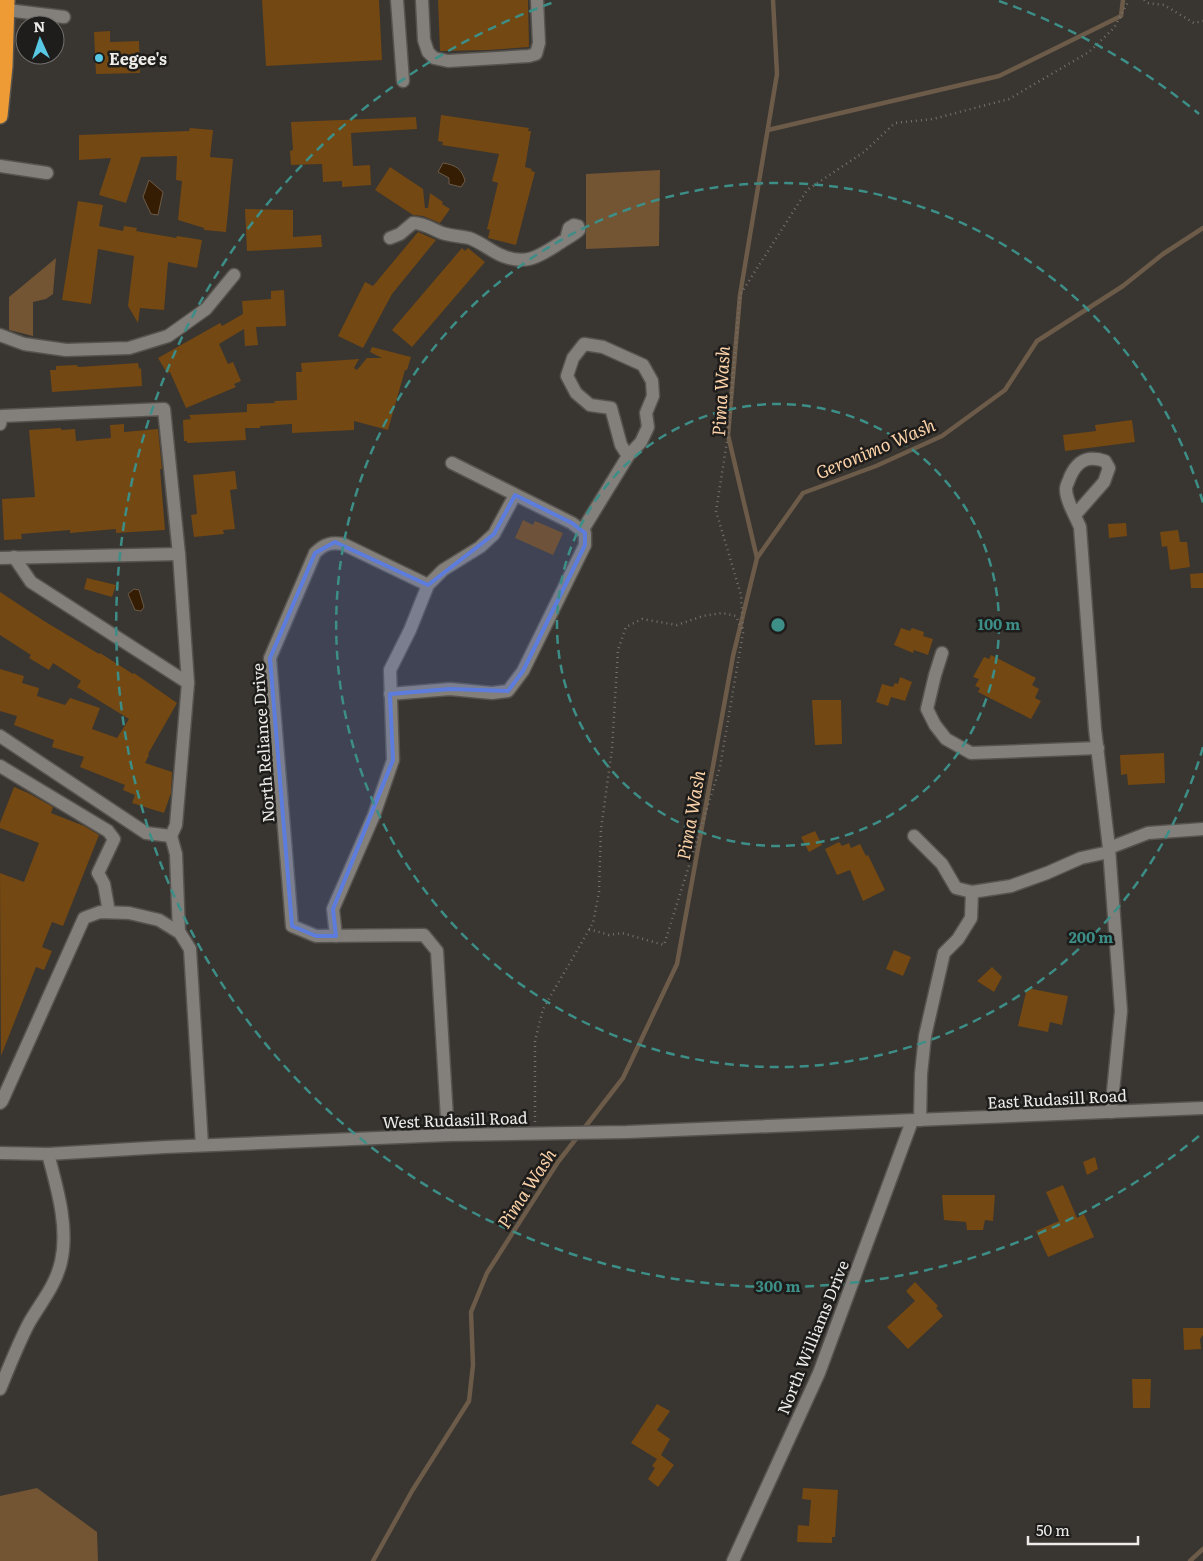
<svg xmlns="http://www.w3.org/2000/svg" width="1203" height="1561" viewBox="0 0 1203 1561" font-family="Literata,serif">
<rect width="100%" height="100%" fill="#393531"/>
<g fill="#735433">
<path d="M660,170L659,246L586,249V174Z"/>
<path d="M56,258L53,294L46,299L33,302V336L9,330V297Z"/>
<path d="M37,1488L97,1532L98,1561H0V1496Z"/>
</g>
<g fill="#341d03" stroke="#6c5b48">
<path d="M443,163C456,165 462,169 465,181L461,187L449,184V178L438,172Z"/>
<path d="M149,180L163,192L158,215L151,214L143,197Z"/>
<path d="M134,589L139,590L144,607L141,611L135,610L128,594Z"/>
</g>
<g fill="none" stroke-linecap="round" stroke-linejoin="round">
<g stroke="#6c5b48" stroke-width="4.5">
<path d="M768,130L999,76L1121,16L1123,0"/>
<path d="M757,558L803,493L876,466L942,436L1005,390L1037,341L1123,286L1163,254L1203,228"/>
<path d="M373,1561L412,1491L469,1401L473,1365L471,1312L487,1273L558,1162L623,1078L677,964L733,656L757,558L728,435L740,295L777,74L773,0"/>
<path d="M1190,1561L1203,1549"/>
</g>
</g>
<g fill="#734812">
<path d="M262,0H379L382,60L266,66Z"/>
<path d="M438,0H528L529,47L488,50L440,51Z"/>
<path d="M110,31V42L139,41L140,73L96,74L94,32Z"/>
<path d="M441,115L529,128L528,131H531L525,167L532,169L531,171L535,172L516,245L488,238L490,230L487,229L498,183L492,181L499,154L442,145L443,142L438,141Z"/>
<path d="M416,117L417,129L351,133L353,166L370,165L371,185L342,187V181L323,182L322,164L291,165L290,151L293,150L291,122Z"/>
<path d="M190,128L213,130L210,157L233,159L226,232L204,230V228L178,220L182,181L176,180L177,156L141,157L126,203L99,195L111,158L79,160V135L189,131Z"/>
<path d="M390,167L423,189L425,208H428L430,193L443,202L442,204L450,209L440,223L423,216L413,215L375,190Z"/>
<path d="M78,201L103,205L99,226L123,231L124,226L137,228L136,231L176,238L177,236L202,240L197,268L168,262L164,310L140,308L138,323L128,306L134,256L98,249L91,304L62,300Z"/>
<path d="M245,209L293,210V237L321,235L322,247L247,251Z"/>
<path d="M418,232L436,240L392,294L363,348L338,336L365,282L373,286Z"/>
<path d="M462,248L465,251L468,248L485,262L412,347L392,330Z"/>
<path d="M284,290L286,326L256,327L258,345L245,346L244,329L219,344L228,364L233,362L241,381L234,384L236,387L186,408L170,372L167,373L158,358L220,323L222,326L243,314L242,301L271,299V291Z"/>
<path d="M372,347L411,357L407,370H405L388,430L354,421V430L292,433V424L260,426V428H245L246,440L187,443V441H184L183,420L191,419L189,415L247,412V404L275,403L274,401L297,400L296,372H302L301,363L359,359L354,368L357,370L367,358H382L370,352Z"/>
<path d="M138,363L139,369L141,368L142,386L52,392L50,370H56V366L77,365L78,367Z"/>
<path d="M1132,420L1135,442L1065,451L1063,435L1096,431L1095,425Z"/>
<path d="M124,424V432L158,429L162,469H160L165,530L116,533V529L70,533V530L21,534L22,539L4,540L2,499L35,497L29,430L61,428V430L75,429L76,441L111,438L110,425Z"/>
<path d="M235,471L237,489L230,490L235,529L223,530L224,534L194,537L191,515L197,514L193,475Z"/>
<path d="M523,520L533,525L535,521L563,533L553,555L515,538Z"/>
<path d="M1126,523L1127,536L1109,538L1108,524Z"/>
<path d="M1178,530L1180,542H1187L1190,567L1170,570L1167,546L1162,547L1160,532Z"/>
<path d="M1203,573V588H1191L1190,574Z"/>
<path d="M87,578L116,585L112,597L84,589Z"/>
<path d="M0,592L44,621L99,654L100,653L133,674L134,673L177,703L148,754L149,755L145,763L172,772L171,793L164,813L132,803L135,795L123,790L125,785L80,767L84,757L52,747L54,740L14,725L17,716L0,711V669L24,676L22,683L39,688L37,696L65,705L70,698L100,708L92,729L117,738L129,719L77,687L81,681L53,663L49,670L29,658L31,655L0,635Z"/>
<path d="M901,628L910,631L912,628L924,632L923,636L933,639L928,655L914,650L913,653L894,645Z"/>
<path d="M991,655L1036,678L1032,685L1039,689L1035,698L1041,701L1031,719L978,692L980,688L975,686L979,679L973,677L984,657L989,659Z"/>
<path d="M900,677L912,682L905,701L891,697L888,706L876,702L882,684L893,687L895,683L898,684Z"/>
<path d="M812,700H841L842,744L815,745Z"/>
<path d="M1164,753L1165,783L1128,785L1127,774L1121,775L1120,755Z"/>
<path d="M14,787L28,793L53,807L51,813L84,826L99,835L63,926L52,922L42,947L52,951L44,970L36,967L1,1056L0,873L24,882L39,843L0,828V823Z"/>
<path d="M815,831L822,845L809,852L801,837Z"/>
<path d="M839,842L842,846L849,843L851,848L860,844L866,856L868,855L885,890L863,901L850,870L837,875L825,849Z"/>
<path d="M894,950L911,957L903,976L886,969Z"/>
<path d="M992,967L1002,977L994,992L977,981Z"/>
<path d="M1027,988L1068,996L1062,1025L1050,1022L1048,1032L1018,1026Z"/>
<path d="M1095,1157L1098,1169L1087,1175L1083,1162Z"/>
<path d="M1063,1185L1077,1218L1084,1214L1094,1237L1048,1257L1036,1231L1059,1221L1046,1192Z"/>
<path d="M942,1195H995L993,1221L985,1220L983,1230H967L966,1222L944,1220Z"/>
<path d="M915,1282L938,1306L936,1308L943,1316L908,1349L887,1327L915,1301L906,1291Z"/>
<path d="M1183,1328H1203V1335L1200,1339L1201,1349L1184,1350Z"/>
<path d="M1132,1379H1151L1150,1408H1133Z"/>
<path d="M657,1404L670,1411L657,1430L670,1439L661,1455L674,1465L658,1487L648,1479L655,1468L652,1466L657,1459L631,1443Z"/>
<path d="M803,1488L838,1490L835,1537H832V1543L797,1542L798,1525L809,1526L811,1500L802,1499Z"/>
</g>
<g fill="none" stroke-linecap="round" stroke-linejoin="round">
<g stroke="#56534f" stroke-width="15">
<g id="minor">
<path d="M397,0L403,81"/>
<path d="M422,0L424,40L428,52L434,58L448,61L529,56L536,54L539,43L537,0"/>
<path d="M7,10L64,17"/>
<path d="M0,166L47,173"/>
<path d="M390,238L400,234L413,223C424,223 432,229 442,233C451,236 460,236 469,238C481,242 492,252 503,256C527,266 541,255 560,243C567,238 574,235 579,230L578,226L574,225L569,228L566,239"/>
<path d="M0,335L24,344L66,350L129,348L168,336L206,309L234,275"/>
<path d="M0,424L2,416L164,409L179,554L188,683L176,825L171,836L146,833L0,736"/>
<path d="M1075,515L1104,482L1109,468L1105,461C1087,455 1077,461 1070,477C1069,481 1066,485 1066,489C1066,501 1075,515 1080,527L1095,729L1109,848L1121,1011L1111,1112"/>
<path d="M582,531L628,456L641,442L648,427L646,413L653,396L652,381L643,365L603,347L584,344L573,358L567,376L576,393L590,405L611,408L621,445L628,456"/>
<path d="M14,557L31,582L188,683"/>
<path d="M0,558L179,554"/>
<path d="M428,585L343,544C331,542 324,544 315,553L270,658L292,926L316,936L424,935L437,951L448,1135"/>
<path d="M942,653L935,675L927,709L935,725L946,739L971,753L1098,748"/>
<path d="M390,694L450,689L492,693L508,691L523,671L585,545V533L572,523L452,463"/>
<path d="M0,766L108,831L114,839L98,873L104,884L109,912"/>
<path d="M171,836L176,854L179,932"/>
<path d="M914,836L942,864L956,888L972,892L1011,886L1047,873L1081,858L1109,852"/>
<path d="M1109,848L1148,833L1203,829"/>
<path d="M336,936L333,909L374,815L393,760L390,670L410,630L428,585L443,570L480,547L494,534L515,495"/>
<path d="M0,1103L2,1101L84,918L100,912L129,913L159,920L180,933L190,949L202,1145"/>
<path d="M920,1120L921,1074L925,1036L944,953L958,939L971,918L972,892"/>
<path d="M0,1153L48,1154L165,1147L448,1135L627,1132L1203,1108"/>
<path d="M0,1389C9,1367 18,1344 29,1323C41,1302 55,1287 61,1262C69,1227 57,1188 48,1154"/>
<path d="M733,1561L819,1373L912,1121"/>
</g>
</g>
<g stroke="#56534f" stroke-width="18">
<path id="highway" d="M0,116L5,66L7,0"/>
</g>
<g stroke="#75726e" stroke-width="2.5" stroke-dasharray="1 4" stroke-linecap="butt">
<path d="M1144,0L1147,3L1164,5L1194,23L1203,21"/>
<path d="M589,929L609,935L622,933L664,945L720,767L743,633L741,595L716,511L728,435L740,295L807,190L864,152L895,123L933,119L1009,99L1089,52L1114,28L1129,0"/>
<path d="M535,1122V1041L543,1009L593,923L599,892L601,829L612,749L618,650L626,627L642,619L677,625L703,616L722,613L736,616L742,630"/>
</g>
<use href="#minor" stroke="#837f7b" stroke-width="12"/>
<use href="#highway" stroke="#ee9a35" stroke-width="15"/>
</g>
<path fill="#5c7ddd" fill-opacity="0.2" stroke="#5c7ddd" stroke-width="4" stroke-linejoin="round" d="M515,495L572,523L585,533V545L523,671L508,691L450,689L390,694L393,760L333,909L336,936H316L292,926L270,658L315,553L335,542L428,585L494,534Z"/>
<g fill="none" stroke="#3c8e87" stroke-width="2.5" stroke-dasharray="9 6">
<circle cx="778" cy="625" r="221"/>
<path d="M1203 747A442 442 0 1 1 1203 503"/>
<path d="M1199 1136A662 662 0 1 1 557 1M999 1A662 662 0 0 1 1199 114"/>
</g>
<circle fill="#58c8e4" stroke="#1e1d1b" stroke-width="2" cx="99" cy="58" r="5"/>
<g text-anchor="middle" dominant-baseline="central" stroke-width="5" stroke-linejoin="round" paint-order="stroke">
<g font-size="16" font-weight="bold" fill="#eeece9" stroke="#1e1d1b" text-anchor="start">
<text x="109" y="58">Eegee's</text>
</g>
<g font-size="16" fill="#eeece9" stroke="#1e1d1b">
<text transform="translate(262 743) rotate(-94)">North Reliance Drive</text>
<text transform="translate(1057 1098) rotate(-3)">East Rudasill Road</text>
<text transform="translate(455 1119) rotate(-2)">West Rudasill Road</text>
<text transform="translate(812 1337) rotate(-68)">North Williams Drive</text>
</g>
<g font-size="18" font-style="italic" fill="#fad1a8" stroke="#1e1d1b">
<text transform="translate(720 391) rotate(-87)">Pima Wash</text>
<text transform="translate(875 448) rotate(-23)">Geronimo Wash</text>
<text transform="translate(690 815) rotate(-80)">Pima Wash</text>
<text transform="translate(526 1188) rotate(-57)">Pima Wash</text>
</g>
</g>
<circle cx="778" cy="625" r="8" fill="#3c8e87" stroke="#1e1d1b" stroke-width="2.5"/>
<g font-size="15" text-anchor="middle" font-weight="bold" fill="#3c8e87" stroke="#1e1d1b" stroke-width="5" stroke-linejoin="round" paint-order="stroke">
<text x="999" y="630">100 m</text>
<text x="1091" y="943">200 m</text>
<text x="778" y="1292">300 m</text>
</g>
<g transform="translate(40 40) rotate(357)"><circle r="24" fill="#1e1d1b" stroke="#71706d"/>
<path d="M0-4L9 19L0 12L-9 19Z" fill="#58c8e4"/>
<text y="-8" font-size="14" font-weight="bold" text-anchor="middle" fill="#eeece9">N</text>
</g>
<path d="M1028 1536v8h110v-8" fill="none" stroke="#eeece9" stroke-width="2.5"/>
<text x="1036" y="1536" font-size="15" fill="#eeece9" stroke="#1e1d1b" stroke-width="4" paint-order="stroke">50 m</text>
</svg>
